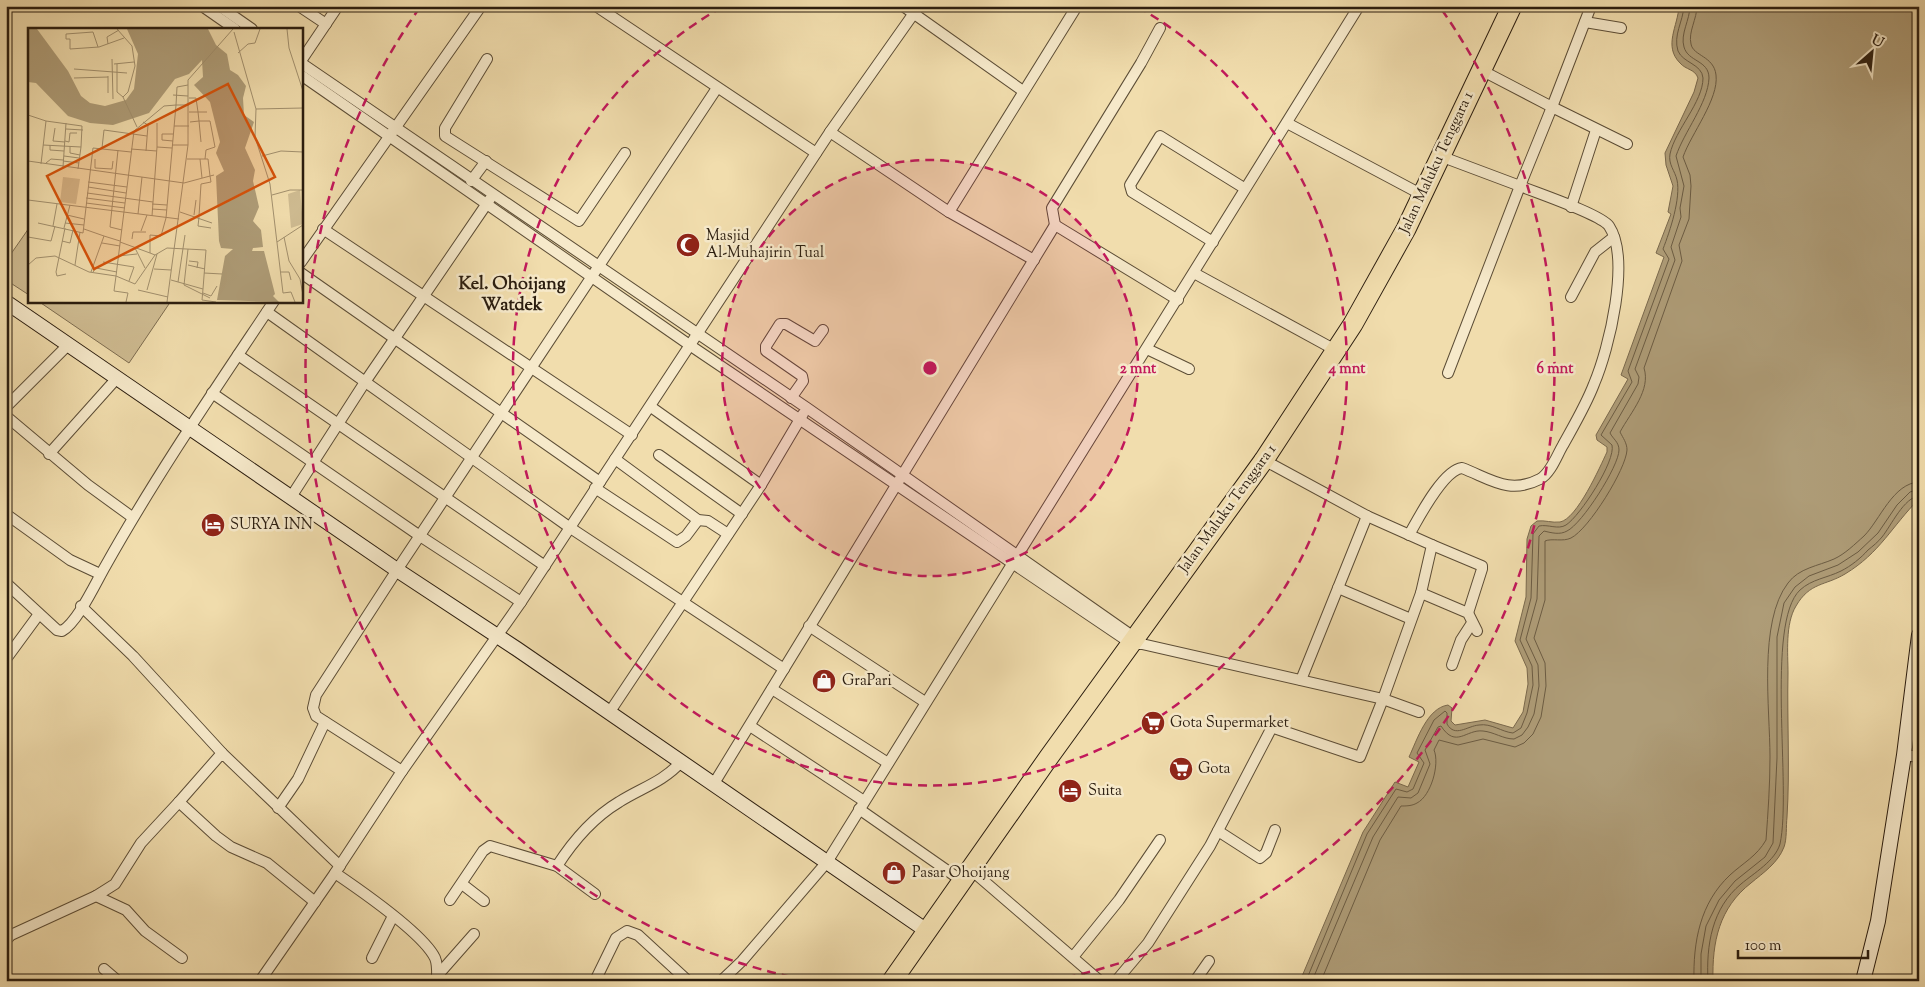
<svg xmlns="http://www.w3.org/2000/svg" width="1925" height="987" viewBox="0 0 1925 987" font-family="'Sorts Mill Goudy',serif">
<rect width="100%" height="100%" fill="#f1ddad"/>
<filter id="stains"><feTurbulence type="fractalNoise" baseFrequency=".004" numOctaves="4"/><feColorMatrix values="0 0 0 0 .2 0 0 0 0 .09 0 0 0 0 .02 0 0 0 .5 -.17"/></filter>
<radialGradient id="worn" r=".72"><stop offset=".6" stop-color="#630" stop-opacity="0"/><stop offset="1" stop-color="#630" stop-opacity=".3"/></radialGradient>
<g fill="#cfbc92" stroke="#7d6c50">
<path d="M29,228V295L6,280V261Z"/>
<path d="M38,301H171L129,363Z"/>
</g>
<path fill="#ae9c77" stroke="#7a694d" d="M1679,6H1919V499C1892,526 1880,553 1845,574C1825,586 1810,582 1796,606C1785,624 1788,653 1788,673C1787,721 1790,769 1787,817C1786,826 1787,839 1784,847C1778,863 1763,873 1751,883C1719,908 1712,942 1713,981H1300L1363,832L1395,782L1408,787L1419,762L1409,757C1417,740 1427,708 1448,705L1452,708L1451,721L1455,725L1485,720L1513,728L1523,712L1528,684L1527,668L1515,641L1526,597L1527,539L1531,526L1537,521C1545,520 1552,523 1560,522C1577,519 1600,467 1607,452V447L1597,440L1596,435L1628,379L1621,375L1664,257L1656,253L1671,214L1668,212L1673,186L1666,165L1665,153L1694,92L1698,78C1695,69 1686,70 1680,63C1663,46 1678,26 1679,6Z"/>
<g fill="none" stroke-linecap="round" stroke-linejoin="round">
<g stroke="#6c5c43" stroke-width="1">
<path d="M1306,981L1367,834L1396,789L1407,792L1413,789L1424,763L1417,753L1434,720L1445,711L1447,713V724C1455,738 1467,726 1479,725C1491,723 1502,732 1513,733L1521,728L1527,713L1533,685L1532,666L1520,640L1531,598L1533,534L1539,526C1548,524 1558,530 1566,525C1580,516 1616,461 1612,445L1601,435L1632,382L1628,371L1669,259L1663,249C1670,231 1681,198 1677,180C1675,171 1668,164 1670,154C1675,130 1703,102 1703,78C1702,64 1683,63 1678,51C1673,35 1683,22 1684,6"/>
<path d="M1312,981L1373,837L1398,797L1411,798L1418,793L1430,764L1425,750L1438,727L1441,726C1456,749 1466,729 1483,731C1494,732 1503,739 1514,739L1522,735L1528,727L1534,714L1539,686L1538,665L1526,639L1537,599L1539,536L1544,531C1552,533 1560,535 1567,531C1582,524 1619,466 1619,450C1619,442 1613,439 1610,433L1638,384L1639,377L1635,369L1675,260L1671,247L1681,217L1680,208L1684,186L1676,156C1684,132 1708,103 1709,78C1709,60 1688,62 1684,47C1680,34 1690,20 1690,6"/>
<path d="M1321,981L1380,840L1401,806C1406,806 1412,806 1417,803C1431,796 1440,764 1434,750L1439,740L1458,745L1483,739L1515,747L1524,743L1533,734L1541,717L1546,686L1545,663L1534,638L1545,600V541C1552,538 1563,542 1571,538C1589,529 1626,469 1627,450C1627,443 1623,438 1620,432C1631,412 1651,390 1644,368L1682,261L1679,245L1689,219L1691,186L1690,175L1683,157C1691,134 1719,99 1716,75C1714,56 1693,56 1691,44C1688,32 1697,19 1697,6"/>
<path d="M1694,981C1693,942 1700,903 1730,875C1743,863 1757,856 1766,840C1768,813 1770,785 1770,757C1770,709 1758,622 1788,583C1799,568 1818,566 1834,559C1845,554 1855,544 1864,536C1880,520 1893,483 1919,482"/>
<path d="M1701,981V954L1706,926L1719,900L1735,881L1765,857L1773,843L1777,758V637L1784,603L1795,587L1809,576L1838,565L1858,552L1878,533L1897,505L1910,492L1919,489"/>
<path d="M1708,981C1706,945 1712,908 1741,884C1754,873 1775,861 1780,844C1792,789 1765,623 1800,590C1812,579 1827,578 1841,571C1851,566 1861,558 1868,550C1873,546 1878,542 1882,537C1891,526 1904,497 1919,496"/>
</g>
<g stroke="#5c4d36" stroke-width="12">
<g id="street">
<path d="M202,6L235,29"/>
<path d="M219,6L252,29"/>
<path d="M299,6L326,24"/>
<path d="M596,6L816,153"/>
<path d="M903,6L1023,91"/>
<path d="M1585,22L1621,28"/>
<path d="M487,59L445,128V136L579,221L625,153"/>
<path d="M301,61L338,6"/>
<path d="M301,63L807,408L1138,640"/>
<path d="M1481,70L1552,107L1591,6"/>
<path d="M301,75L691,346L1132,644H1142L1383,699L1360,757L1274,728L1271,729L1210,846L1148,943L1116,981"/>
<path d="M1287,123L1415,191"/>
<path d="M830,132L949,212L1034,260"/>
<path d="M1440,156L1520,186L1552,107L1627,144"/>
<path d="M471,181L486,161"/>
<path d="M1571,207L1596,130"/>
<path d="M949,212L1077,6"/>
<path d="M1055,225L1052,208L1141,63L1160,28"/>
<path d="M323,229L632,435"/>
<path d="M1213,242L1132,192L1130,185L1160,136L1244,188"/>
<path d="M301,262L481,6"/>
<path d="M301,273L600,482"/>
<path d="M1194,273L1328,346"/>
<path d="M1571,297L1595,252L1614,237"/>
<path d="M267,312L569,527L784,669"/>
<path d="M1147,349L1189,369"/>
<path d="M238,355L545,566"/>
<path d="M212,393L420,536L521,602"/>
<path d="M791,398L803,381L802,376L766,351V346L780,324H786L815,341L823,330"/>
<path d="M6,407L68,345"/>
<path d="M651,407L761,485"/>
<path d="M6,416L88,485L132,517"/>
<path d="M49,454L117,378"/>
<path d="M659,455L742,514"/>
<path d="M1260,458L1367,516L1432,545L1421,593L1383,699L1419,712"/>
<path d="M615,459L698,520L708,521L728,534"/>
<path d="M595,488L677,542L686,536L698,520"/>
<path d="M291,497L365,382L490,199"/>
<path d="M6,514L70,560L100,574"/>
<path d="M1409,535C1418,519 1443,470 1462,468C1491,479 1509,495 1540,479C1551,473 1557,455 1563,445C1574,425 1586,405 1594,384C1609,349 1631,259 1609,226C1600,214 1537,193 1520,186L1448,373"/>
<path d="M1432,545L1482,566V569L1468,613"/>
<path d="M6,583L57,630L62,631C78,622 96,582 106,565C157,474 216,388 274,301"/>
<path d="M1338,588L1411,619"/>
<path d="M1421,593L1468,613L1477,631"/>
<path d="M81,606L133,656L222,753"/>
<path d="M809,626L925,702"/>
<path d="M6,659L39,614"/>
<path d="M1452,665L1461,640L1472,623"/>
<path d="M1301,680L1367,516"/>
<path d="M772,689L888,763"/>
<path d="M609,713L761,485L803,414"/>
<path d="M750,726L864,801"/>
<path d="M1904,755L1919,757"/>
<path d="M402,771L316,716L313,708L316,695L397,570L717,88"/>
<path d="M713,785L1055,225L1178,300"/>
<path d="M179,802L216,836L231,847L267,863L315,902"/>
<path d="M278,808L298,779L325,722"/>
<path d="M859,809L955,876"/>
<path d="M1218,831L1260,858L1266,853L1275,830"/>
<path d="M557,866C573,841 594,817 619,802C641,788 663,782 681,762"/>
<path d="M970,869L1100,981"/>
<path d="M335,873C360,890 423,933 435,958C438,965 437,973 437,981"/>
<path d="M462,884L484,901"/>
<path d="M96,896L126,910L145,931L182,958"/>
<path d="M450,900L483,851L490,846L557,866L595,894"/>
<path d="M6,940L11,935L96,896L115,884L141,843L179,802L222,753L340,866"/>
<path d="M1073,957L1119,900L1160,840"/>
<path d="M372,958L393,916"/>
<path d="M104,969L118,981"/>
<path d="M437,976L474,934"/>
<path d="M260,981L335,873L402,771L521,602L830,132L919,6"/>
<path d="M595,981L616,938L627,931L638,935L688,981"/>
<path d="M721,981L742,961L827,862L1359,6"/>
<path d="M1195,981L1209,961"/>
</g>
</g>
<g stroke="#2b1d0f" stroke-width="16">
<g id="secondary">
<path d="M6,302L397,570L517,649L927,931"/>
<path d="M1863,981L1878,921L1904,755L1919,635"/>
</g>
</g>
<g stroke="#2b1d0f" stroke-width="21">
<path id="highway" d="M892,981L1049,757L1264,460L1353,324L1406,229L1512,6"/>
</g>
<use href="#street" stroke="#f6e9ca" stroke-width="10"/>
<use href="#secondary" stroke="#f6e9ca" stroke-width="14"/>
<use href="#highway" stroke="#f1ddad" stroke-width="19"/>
</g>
<circle cx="930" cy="368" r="208" fill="#c2185b" fill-opacity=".12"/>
<g fill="none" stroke="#c2185b" stroke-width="2.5" stroke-dasharray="9 6">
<circle cx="930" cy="368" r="208"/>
<path d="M1138 7A417 417 0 1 1 722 7"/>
<path d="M805 980A625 625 0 0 1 418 10M1442 10A625 625 0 0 1 1055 980"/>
</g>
<defs>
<g id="mosque-disc" transform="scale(1.25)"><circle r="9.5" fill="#8f2418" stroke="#f6e9ca"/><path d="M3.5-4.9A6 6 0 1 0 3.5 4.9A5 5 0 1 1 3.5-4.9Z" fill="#fff"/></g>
<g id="hotel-disc" transform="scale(1.25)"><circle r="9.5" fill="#8f2418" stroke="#f6e9ca"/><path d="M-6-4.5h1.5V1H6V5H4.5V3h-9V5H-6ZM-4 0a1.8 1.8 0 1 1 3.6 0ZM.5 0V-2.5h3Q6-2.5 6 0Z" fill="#fff"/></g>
<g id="shop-disc" transform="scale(1.25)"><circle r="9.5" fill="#8f2418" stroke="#f6e9ca"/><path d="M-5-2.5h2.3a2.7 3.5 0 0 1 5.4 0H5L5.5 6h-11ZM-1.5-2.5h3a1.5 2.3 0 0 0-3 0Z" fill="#fff"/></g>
<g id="supermarket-disc" transform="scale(1.25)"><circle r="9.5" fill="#8f2418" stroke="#f6e9ca"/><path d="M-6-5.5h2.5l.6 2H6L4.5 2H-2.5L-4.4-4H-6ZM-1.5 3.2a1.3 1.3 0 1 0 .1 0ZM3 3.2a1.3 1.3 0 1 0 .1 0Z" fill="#fff"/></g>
</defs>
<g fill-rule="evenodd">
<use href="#mosque-disc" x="688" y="245"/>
<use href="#hotel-disc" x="213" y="525"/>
<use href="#shop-disc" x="824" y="681"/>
<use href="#supermarket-disc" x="1153" y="723"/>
<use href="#supermarket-disc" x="1181" y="769"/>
<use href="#hotel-disc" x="1070" y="791"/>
<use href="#shop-disc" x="894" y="873"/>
</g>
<g text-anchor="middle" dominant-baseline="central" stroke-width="5" stroke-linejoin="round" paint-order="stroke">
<g font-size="15" fill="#2b1d0f" stroke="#f6e9ca">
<text transform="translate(1437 163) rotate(-65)">Jalan Maluku Tenggara 1</text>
<text transform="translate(1228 509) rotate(-54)">Jalan Maluku Tenggara 1</text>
</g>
<g font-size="15" fill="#2b1d0f" stroke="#f6e9ca" text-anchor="start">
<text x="706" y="236">Masjid<tspan x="706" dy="17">Al-Muhajirin Tual</tspan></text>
<text x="230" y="525">SURYA INN</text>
<text x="842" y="681">GraPari</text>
<text x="1170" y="723">Gota Supermarket</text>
<text x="1198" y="769">Gota</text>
<text x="1088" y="791">Suita</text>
<text x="912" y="873">Pasar Ohoijang</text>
</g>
<g font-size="18" font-weight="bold" fill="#2b1d0f" stroke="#f6e9ca">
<text x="512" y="285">Kel. Ohoijang<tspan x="512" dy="21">Watdek</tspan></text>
</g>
</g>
<g transform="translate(28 28)">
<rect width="275" height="275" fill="#f1ddad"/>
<path d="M35,149L52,151L48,176L32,174ZM272,162L275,196L263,200L260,166Z" fill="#cfbc92"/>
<path d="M0,1H9L40,43L53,68L62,75L77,78L98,72L106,61L110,26L99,1H180L188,17L199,26L202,42L210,47L218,58L215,70L216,87L226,94L217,120L227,142L225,153L231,179L225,193L233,202L235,219L225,220L224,223H236L247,266L245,268L251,274L189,272L197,228L205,221L193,220L191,213L188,148L196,143L188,125L192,114L182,74L166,57L175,49L174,32L161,46L147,51L121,85L85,97L62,95L40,88L8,55L0,54Z" fill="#ae9c77"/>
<path fill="none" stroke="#a2906e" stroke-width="1" d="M89,1L104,18L107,38L100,64L95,69L109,99M259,1L261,20L275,63M206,4L228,81L227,109L242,156L255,265L263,264L267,274M80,16L79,9L91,2M70,19L65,4L38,6V11H42V21L71,19L96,10M210,25L220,16L227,15L232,1M84,31L85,71M86,36L106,34M89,36V64L95,69M46,41L99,45M80,48V65M46,50L80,49M160,57L149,59L148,77H161M145,67L160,68M161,70H168L170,84H161M228,81L275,80M0,87L18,93M115,94L120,97L118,123M162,94L171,93L170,84H179M146,98H161M27,100L25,113L37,114M38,101L55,102M37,113L41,114L42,105H49M145,113L134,112V106H145M173,114L171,93H182M15,117L53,119L50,141M22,117V122L36,123M144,117H160M42,118V125L52,127M129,119V95M74,120L76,102L119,108M103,121L129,123M90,122L82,199L94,202M36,128L51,130M234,128L253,123L275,124M67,131V140L84,141L85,133M159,131H180L182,148L186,147M172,131L174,150M177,131L178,122L187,119L182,93M0,133L156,155L182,148L183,154L173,156L171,188M35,133L51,135M18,135L23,131L35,132M13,136L18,93L54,98L53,119M35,139L38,95M60,154L99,159M60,159L98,165M59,165L125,174M244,167L262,162H275M58,170L97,175M0,172L151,191M58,175L97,180M124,176L139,177M124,181L139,182M152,184L184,195M110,186L114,149M39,187L56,191M166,187L168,172M124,188L129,119L144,120M171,189L170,198L183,200M10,195L55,205L65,120L103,124M37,195L56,197M25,198L29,176M36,200L42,177M37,200L28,244L29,248L38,246M56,201L76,208M113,203L119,187M0,209L23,213L27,198M256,209L261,233L272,251L275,267M104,211L105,204H118M34,213L42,215L45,202M92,214L122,225M249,214L275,197M74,215L92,218M107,220L117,240M160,221L156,257L182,270M127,227L122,225V207L133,208L138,190L148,77L136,78L106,103L88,248L107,256L127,227L139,220L178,222L175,261M90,228L109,226M161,233L170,234L169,240M75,234L106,239L101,253M0,237L8,230L27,228L61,244L88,248L86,263L100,265L98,274M47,237L52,204M160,237L177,241M126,241L143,242M63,244L76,208L92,213M65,244L68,240L89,244M253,244H261L263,252M176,245L194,246M143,252L175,261L174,272L188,274M150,254L157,207M110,262L140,269M119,262L129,226M175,265L183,268L189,258M139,274L160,117V52L205,1"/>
<path fill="#d5530c" fill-opacity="0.15" stroke="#d5530c" stroke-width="2.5" d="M200,56L247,149L66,241L19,148Z"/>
<rect width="275" height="275" fill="none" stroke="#2b1d0f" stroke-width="2.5"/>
</g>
<circle cx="930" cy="368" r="8" fill="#c2185b" stroke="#f6e9ca" stroke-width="2.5"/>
<g font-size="15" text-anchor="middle" font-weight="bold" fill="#c2185b" stroke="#f6e9ca" stroke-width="5" stroke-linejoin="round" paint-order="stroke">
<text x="1138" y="373">2 mnt</text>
<text x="1347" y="373">4 mnt</text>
<text x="1555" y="373">6 mnt</text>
</g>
<rect width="1925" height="987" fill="none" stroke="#f1ddad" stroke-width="25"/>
<rect x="8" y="8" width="1910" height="972" fill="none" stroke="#2b1d0f" stroke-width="2.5"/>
<rect x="12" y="12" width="1900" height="962" fill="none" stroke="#2b1d0f"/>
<g transform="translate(1872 52) rotate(27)" stroke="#f6e9ca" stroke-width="4" paint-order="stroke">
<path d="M0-4L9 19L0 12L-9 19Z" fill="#2b1d0f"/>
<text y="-8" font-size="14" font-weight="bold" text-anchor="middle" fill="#2b1d0f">U</text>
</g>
<path d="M1738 950v8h130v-8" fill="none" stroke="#2b1d0f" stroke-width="2.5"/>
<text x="1745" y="950" font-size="15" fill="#2b1d0f" stroke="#f6e9ca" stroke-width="4" paint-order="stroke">100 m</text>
<rect width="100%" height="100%" filter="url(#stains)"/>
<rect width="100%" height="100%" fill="url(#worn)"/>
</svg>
